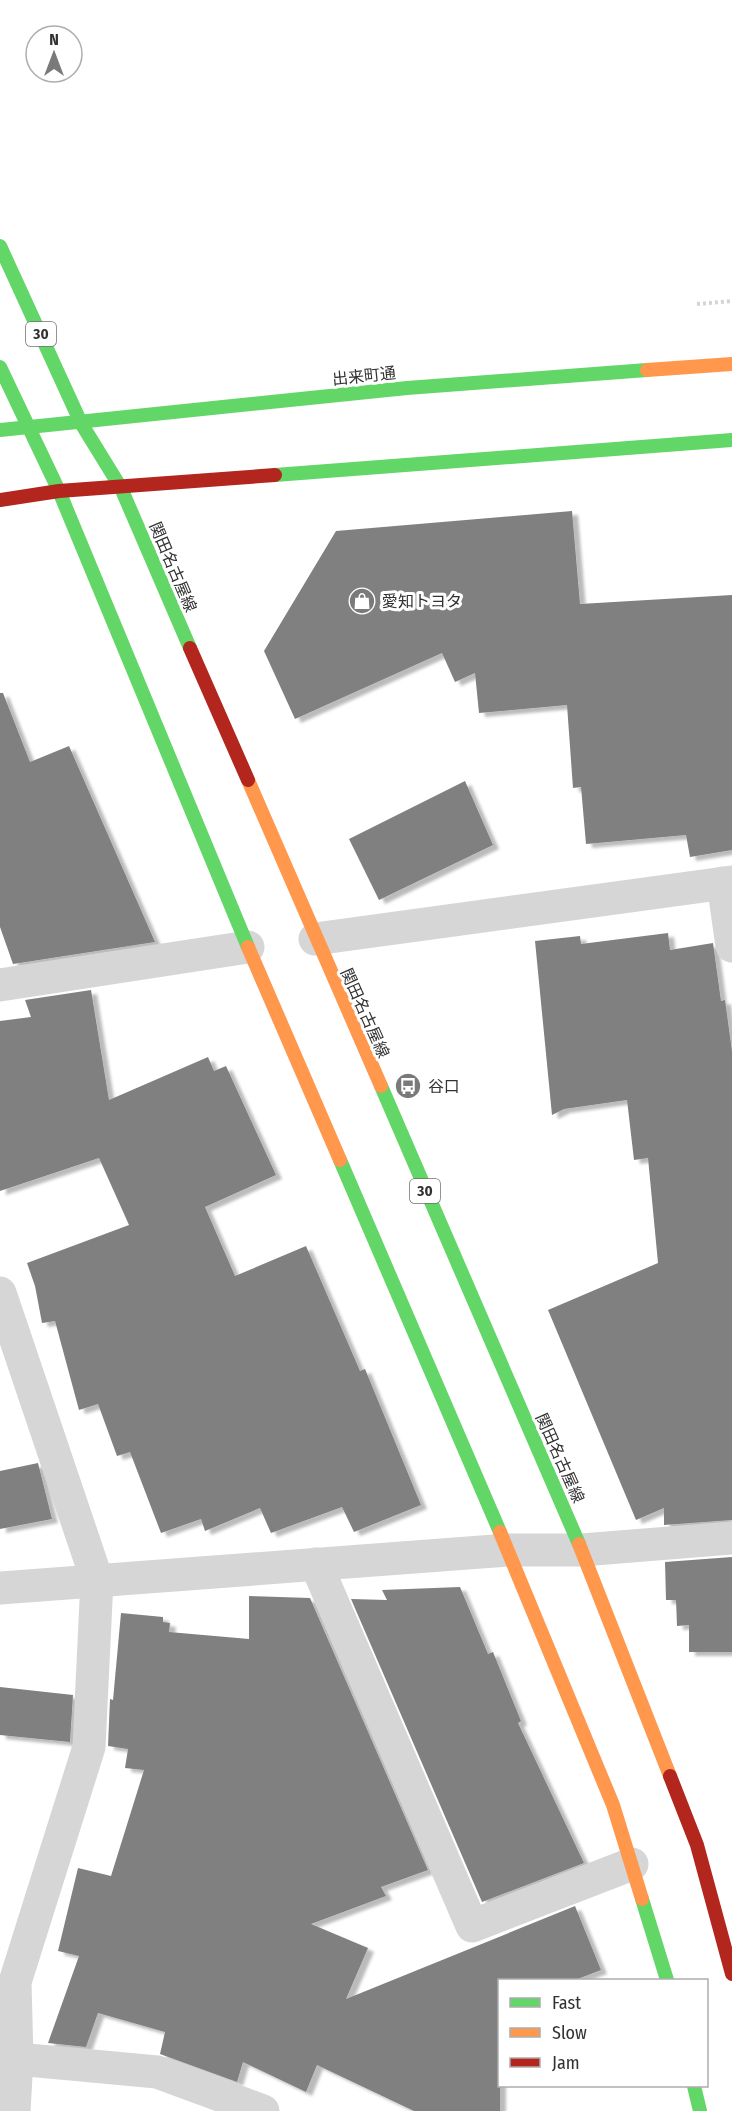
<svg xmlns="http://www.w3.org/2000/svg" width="732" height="2111" viewBox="0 0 732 2111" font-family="'Fira Sans Condensed','Noto Sans JP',sans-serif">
<defs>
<filter id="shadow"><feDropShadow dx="6" dy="4" stdDeviation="1.5" flood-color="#0004"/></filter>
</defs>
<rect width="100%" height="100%" fill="#fff"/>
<g fill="#808080" filter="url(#shadow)">
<path d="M572,511L580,604L732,595V850L690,857L686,835L586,844L581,787L573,788L567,705L479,713L475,673L455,682L442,653L295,719L264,651L336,531Z"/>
<path d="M0,693H3L30,762L69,746L155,942L13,964L0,927Z"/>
<path d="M465,781L493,845L379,900L349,839Z"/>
<path d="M668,933L670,950L713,943L721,1001L725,1000L732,1051V1520L664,1525V1508L636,1520L548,1310L658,1263L648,1158L634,1160L627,1100L564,1109L552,1115L535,941L580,936L581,944Z"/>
<path d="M91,990L109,1100L208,1057L214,1071L226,1066L276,1175L205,1207L235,1276L306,1246L360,1371L365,1369L421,1505L354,1532L342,1507L271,1533L260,1508L205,1531L201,1519L161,1533L130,1452L117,1456L98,1404L79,1410L55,1321L42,1323L35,1286L27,1263L129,1225L99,1158L0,1191V1021L31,1017L25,1000Z"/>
<path d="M38,1463L52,1519L0,1529V1471Z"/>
<path d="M732,1557V1652H689V1625L677,1626L676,1600H666L665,1562Z"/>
<path d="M460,1587L488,1654L493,1652L521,1721L518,1723L584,1863L482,1902L351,1599L387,1600L382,1590Z"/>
<path d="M249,1596L310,1598L428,1870L381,1887L386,1896L311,1924L368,1948L346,1999L575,1906L601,1970L575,1980H500V2111H414L317,2065L306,2092L243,2062L237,2082L160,2054L165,2032L98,2013L86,2047L48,2043L79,1956L58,1951L78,1868L111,1876L144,1770L125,1768L128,1749L108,1746L110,1699L113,1700L121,1613L163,1617V1622L170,1623L169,1632L249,1639Z"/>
<path d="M0,1687L73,1695L70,1742L0,1735Z"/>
</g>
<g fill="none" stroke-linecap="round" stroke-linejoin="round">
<path stroke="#d4d4d4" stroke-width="4" stroke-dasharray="3 3" stroke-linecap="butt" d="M697,304L732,301"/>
<g stroke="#d6d6d6" stroke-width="33">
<path d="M723,883L732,946"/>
<path d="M315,939L732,882"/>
<path d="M0,985L248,947"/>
<path d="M0,1293L97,1580L89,1747L15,1982L17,2059L14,2111"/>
<path d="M316,1564L472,1926L632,1864"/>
<path d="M0,1588L508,1550H582L732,1538"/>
<path d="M0,2055L17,2059L157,2072L263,2111"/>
</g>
<g stroke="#63d668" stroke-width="14">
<path d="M0,246L81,423L121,488L190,648"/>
<path d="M0,367L59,491L248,947"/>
<path d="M0,430L407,388L647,370"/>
<path d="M275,475L732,440"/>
<path d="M381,1086L579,1544"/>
<path d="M340,1160L500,1532"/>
<path d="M642,1899L667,1980"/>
<path d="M694,2086L700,2111"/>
</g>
<g stroke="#ff974d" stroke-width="14">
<path d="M647,370L732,364"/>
<path d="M248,780L381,1086"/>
<path d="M248,947L340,1160"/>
<path d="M500,1532L613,1805L642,1899"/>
<path d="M579,1544L670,1776"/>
</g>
<g stroke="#b3261e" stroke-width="14">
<path d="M0,500L59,491L275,475"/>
<path d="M190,648L248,780"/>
<path d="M670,1776L697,1845L732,1974"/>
</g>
</g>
<defs>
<g id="shop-disc" transform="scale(1.35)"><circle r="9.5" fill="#7a7a7a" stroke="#fff"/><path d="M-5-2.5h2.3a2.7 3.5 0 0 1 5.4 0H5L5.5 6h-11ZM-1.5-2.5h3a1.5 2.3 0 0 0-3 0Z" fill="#fff"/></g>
<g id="bus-disc" transform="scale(1.35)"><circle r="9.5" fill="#7a7a7a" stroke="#fff"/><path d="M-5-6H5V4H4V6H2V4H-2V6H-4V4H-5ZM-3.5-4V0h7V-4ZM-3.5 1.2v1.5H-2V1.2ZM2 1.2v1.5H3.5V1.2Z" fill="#fff"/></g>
</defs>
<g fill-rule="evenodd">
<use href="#shop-disc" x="362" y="601"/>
<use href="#bus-disc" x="408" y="1086"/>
</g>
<g text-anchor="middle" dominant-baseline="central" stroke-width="6" stroke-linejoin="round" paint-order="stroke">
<g fill="#fff" stroke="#707070" stroke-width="1.5">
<rect x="26" y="322" width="30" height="24" rx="4.5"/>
<rect x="410" y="1179" width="30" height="24" rx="4.5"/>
</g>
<g font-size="15" font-weight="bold" fill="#323232">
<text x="41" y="334">30</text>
<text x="425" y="1191">30</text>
</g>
<g font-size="16" fill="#323232" stroke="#fff">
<text transform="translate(364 376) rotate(-6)">出来町通</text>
<text transform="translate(173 567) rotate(67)">関田名古屋線</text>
<text transform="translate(365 1013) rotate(66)">関田名古屋線</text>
<text transform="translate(560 1458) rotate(66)">関田名古屋線</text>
</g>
<g font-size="16" fill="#323232" stroke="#fff" text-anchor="start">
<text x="382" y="601">愛知トヨタ</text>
<text x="428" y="1086">谷口</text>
</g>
</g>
<rect x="498" y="1979" width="210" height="108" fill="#ffffff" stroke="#adadad" stroke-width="1.5"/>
<rect x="510" y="1998" width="30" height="9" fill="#63d668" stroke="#adadad" stroke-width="1.5"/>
<text x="552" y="2009" font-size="18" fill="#323232">Fast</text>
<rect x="510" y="2028" width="30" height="9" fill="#ff974d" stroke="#adadad" stroke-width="1.5"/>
<text x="552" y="2039" font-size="18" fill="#323232">Slow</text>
<rect x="510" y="2058" width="30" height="9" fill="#b3261e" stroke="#adadad" stroke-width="1.5"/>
<text x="552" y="2069" font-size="18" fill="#323232">Jam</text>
<g transform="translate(54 54)"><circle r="28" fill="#ffffff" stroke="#adadad" stroke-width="1.5"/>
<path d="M0-4.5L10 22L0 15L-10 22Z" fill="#7a7a7a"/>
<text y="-9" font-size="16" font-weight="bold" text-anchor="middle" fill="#323232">N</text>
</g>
</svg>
